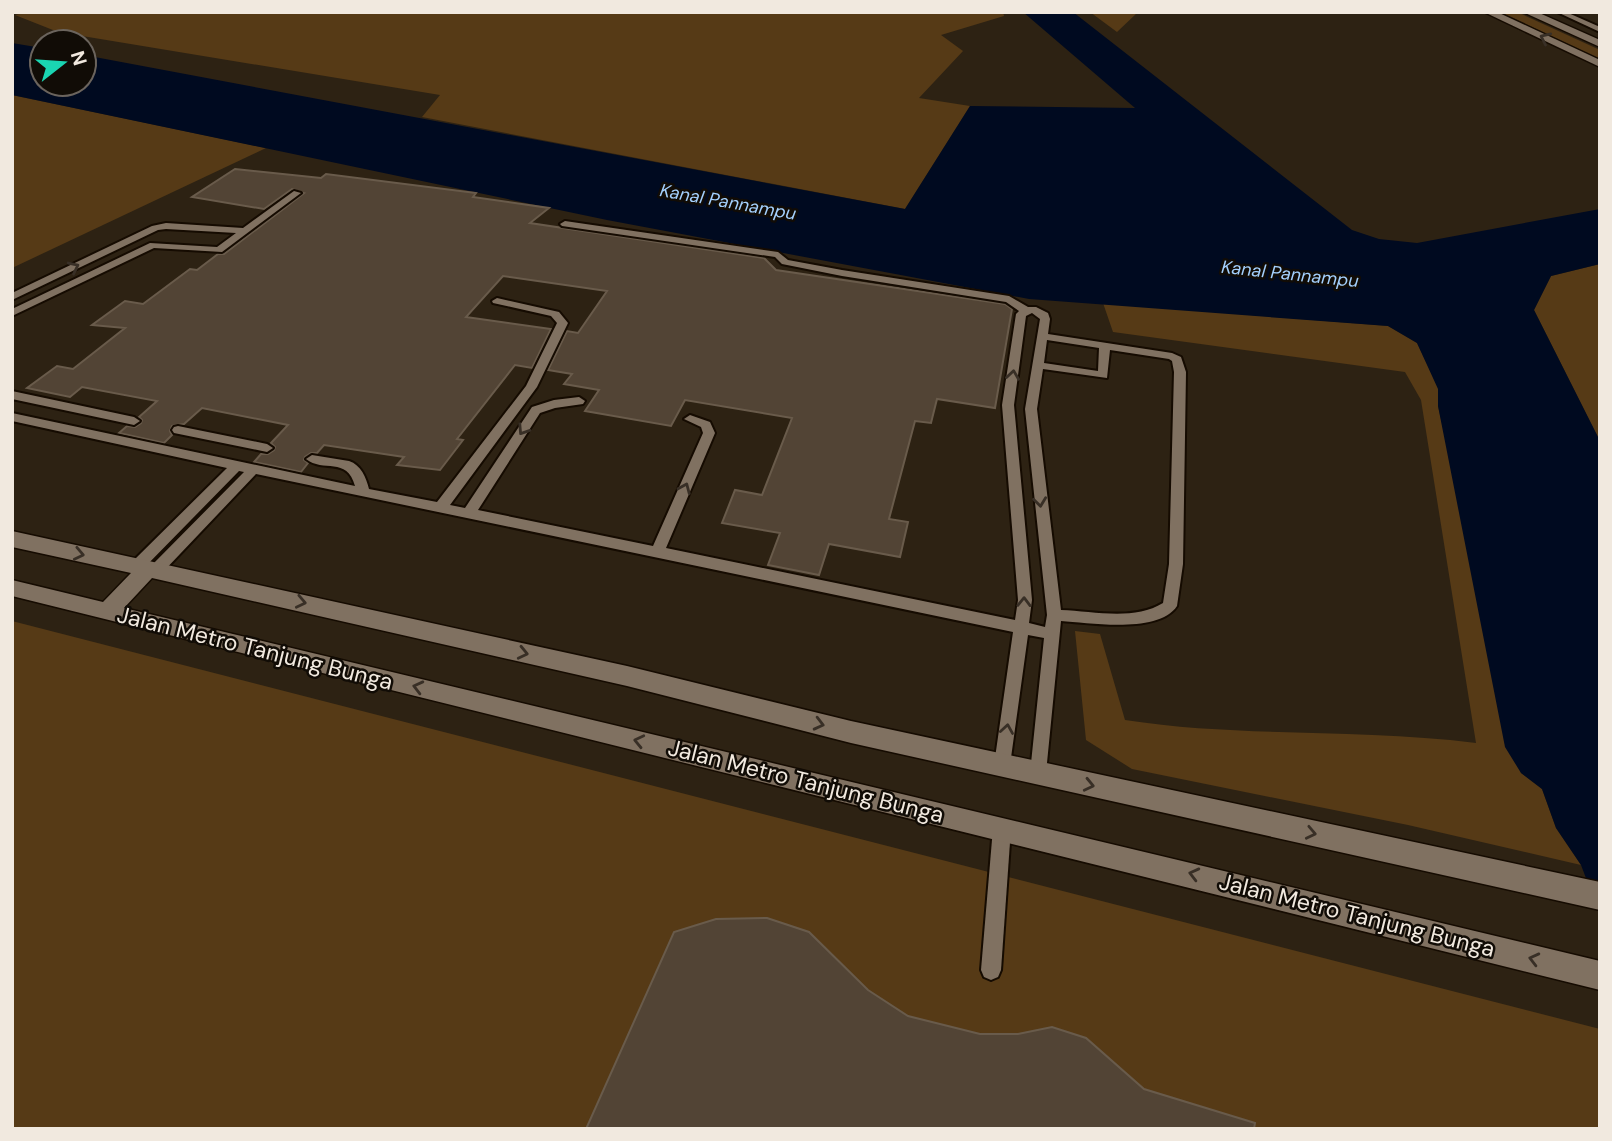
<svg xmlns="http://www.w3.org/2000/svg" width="1612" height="1141" viewBox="0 0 1612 1141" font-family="'DM Sans',sans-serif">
<rect width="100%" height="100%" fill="#2d2213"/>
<g fill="#563a16">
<path d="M29,12H1003L1004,16L941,35L963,51L919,98L970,106L905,209L422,117L440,95L58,32L15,15Z"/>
<path d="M1090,12H1138L1117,32Z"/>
<path d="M1500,12H1517L1600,50V59Z"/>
<path d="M12,95L266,148L12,268Z"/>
<path d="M1600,264V441L1534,310L1551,276Z"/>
<path d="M1103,303L1388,326L1417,343L1439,389L1438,406L1521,773L1542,789L1556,828L1581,865L1408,825L1132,769L1086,740L1075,631L1100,634L1125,720C1241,738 1359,728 1476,743L1421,400L1405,372L1113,332Z"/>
<path d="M12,621L1600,1029V1129H12Z"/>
</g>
<path fill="#000a20" d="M1023,12H1073L1352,230L1379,239L1417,243L1600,209V264L1551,276L1534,310L1600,441V915L1581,865L1556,828L1542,789L1521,773L1505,747L1438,406V389L1417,343L1388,326L1029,299L607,220L12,95V43L42,48V84H84V55L905,209L970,106L1135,108Z"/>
<g fill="#524435" stroke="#695b4b" stroke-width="2">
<path d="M235,169L321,178L326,174L476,193L473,197L549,208L530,223L764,258L776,270L1005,304L1012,309L995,408L937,399L931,423L915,421L889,519L908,522L900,557L829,544L819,575L768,565L780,533L722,523L735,490L762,495L792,418L685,400L671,426L585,411L599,390L564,384L572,374L548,370L567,331L578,333L607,291L503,276L466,317L551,329L532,368L515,365L457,439L463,440L440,470L397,465L404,457L324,445L317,453H311L305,457L304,460L308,463L301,472L254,462L261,454H268L274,450L275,447L271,443L288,425L202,408L184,424L172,426L170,431L172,435L164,443L119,433L127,426L135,427L141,423L142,420L139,417L157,401L82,387L70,397L27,388L57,366L73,369L125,328L92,325L125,301L143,304L190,269L197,270L218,254H224L304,193L292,189L264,209L192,197Z"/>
<path d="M767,918L809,932L868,990L908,1016L980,1034H1018L1052,1027L1086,1038L1144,1089L1255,1123L1254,1129H586L674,932L716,919Z"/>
</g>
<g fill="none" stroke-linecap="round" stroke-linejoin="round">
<g stroke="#150b01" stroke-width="4">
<g id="lane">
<path d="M1557,12H1566L1600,27V32Z"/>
<path d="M294,191L301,193L222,252L154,248L12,316V309L150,243L217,247L236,233L166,229L158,230L12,300V293L152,226L166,223L243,228Z"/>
<path d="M565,221L778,252L788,260L842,270L1009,296L1028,307H1036L1048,313L1050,319L1048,334L1172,353L1181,357L1186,372L1183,564L1177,606C1159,634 1090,623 1061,621L1046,773L1044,778L1038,781L1032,778L1030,773L1044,638L1028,635L1010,765L1008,770L1002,773L996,770L994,765L1013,632L256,474L161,574H151L149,570L151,566L244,472L239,471L142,570H132L130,566L132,562L227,468L12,421V413L355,486C347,456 323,473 306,459L312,455L349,461C361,465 366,477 369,489L437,502L526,386L557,323L551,316L493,303L492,301L497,298L559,312L568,323L537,387L450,505L465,508L532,407L554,400L579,397L585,401L583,404L555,408L540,413L478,510L653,546L703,433L701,427L684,419L690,415L710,422L715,433L666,548L1015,620L1018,600L1002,405L1016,314L1019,311L1006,302L842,276L782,264L775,257L562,226L560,224ZM1032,313L1040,319L1025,409L1047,615L1045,627L1029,623L1032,600L1014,405L1026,316ZM1047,340L1099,348L1098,371L1044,363ZM1110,350L1169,359L1172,361L1174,372L1169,564L1163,603C1134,621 1093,611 1061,610L1037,409L1043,369L1107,378Z"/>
<path d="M12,391L134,417L140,421L134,425L12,399Z"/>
<path d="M178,426L267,444L273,448L267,452L174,433L172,430L174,427Z"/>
<path d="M1002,820L1008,822L1011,828L1001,970L998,977L991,980L984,977L981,970L993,828L996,822Z"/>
</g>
</g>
<g stroke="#150b01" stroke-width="3">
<g id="street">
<path d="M1484,12H1497L1600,60V67Z"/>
<path d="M1523,12H1537L1600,40V47Z"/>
</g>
</g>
<g stroke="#150b01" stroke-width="3">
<path id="secondary" d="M12,531L627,666L851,721L1600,882V910L851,743L627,686L152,578L124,608L1600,961V990L12,596V580L103,602L131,573L12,547Z"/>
</g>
<use href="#lane" fill="#807161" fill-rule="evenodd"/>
<use href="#street" fill="#807161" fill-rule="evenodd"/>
<use href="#secondary" fill="#807161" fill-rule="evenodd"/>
</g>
<defs><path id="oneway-chevron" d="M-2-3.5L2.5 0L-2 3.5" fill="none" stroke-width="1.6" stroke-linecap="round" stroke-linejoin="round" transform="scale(1.75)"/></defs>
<g stroke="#382f26">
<use href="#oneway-chevron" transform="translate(1545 38) rotate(-155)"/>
<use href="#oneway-chevron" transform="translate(74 267) rotate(-26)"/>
<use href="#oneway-chevron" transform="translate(1013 375) rotate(-82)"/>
<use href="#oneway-chevron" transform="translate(523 430) rotate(123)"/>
<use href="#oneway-chevron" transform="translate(685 488) rotate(-67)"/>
<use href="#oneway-chevron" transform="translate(1040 502) rotate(83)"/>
<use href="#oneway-chevron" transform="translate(79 554) rotate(12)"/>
<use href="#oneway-chevron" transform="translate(301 602) rotate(12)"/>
<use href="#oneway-chevron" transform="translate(1024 602) rotate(-89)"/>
<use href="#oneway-chevron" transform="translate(523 653) rotate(13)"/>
<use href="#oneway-chevron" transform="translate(418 687) rotate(-166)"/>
<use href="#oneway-chevron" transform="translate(819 724) rotate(14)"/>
<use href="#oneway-chevron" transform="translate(1007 729) rotate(-81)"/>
<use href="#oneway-chevron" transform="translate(639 741) rotate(-167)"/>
<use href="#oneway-chevron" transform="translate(1089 785) rotate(13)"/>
<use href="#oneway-chevron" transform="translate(1311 833) rotate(12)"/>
<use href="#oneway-chevron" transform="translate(1194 874) rotate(-166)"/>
<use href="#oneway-chevron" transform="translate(1534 959) rotate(-166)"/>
</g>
<g text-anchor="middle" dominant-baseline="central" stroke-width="5" stroke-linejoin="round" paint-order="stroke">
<g font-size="18" font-style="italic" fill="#a4d0fd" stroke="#110c06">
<text transform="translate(728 202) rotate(10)">Kanal Pannampu</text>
<text transform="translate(1290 274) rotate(6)">Kanal Pannampu</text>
</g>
<g font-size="23" fill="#f1e9df" stroke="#110c06">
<text transform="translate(255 648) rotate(14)">Jalan Metro Tanjung Bunga</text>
<text transform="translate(806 781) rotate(14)">Jalan Metro Tanjung Bunga</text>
<text transform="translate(1357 915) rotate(14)">Jalan Metro Tanjung Bunga</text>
</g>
</g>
<rect width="1612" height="1141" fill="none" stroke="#f1e9df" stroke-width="28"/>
<g transform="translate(63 63) rotate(73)"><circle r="33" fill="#110c06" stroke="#6b645d" stroke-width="2"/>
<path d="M0-5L12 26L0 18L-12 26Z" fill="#1ad5b2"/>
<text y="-10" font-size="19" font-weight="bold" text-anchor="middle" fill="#f1e9df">N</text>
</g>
</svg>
